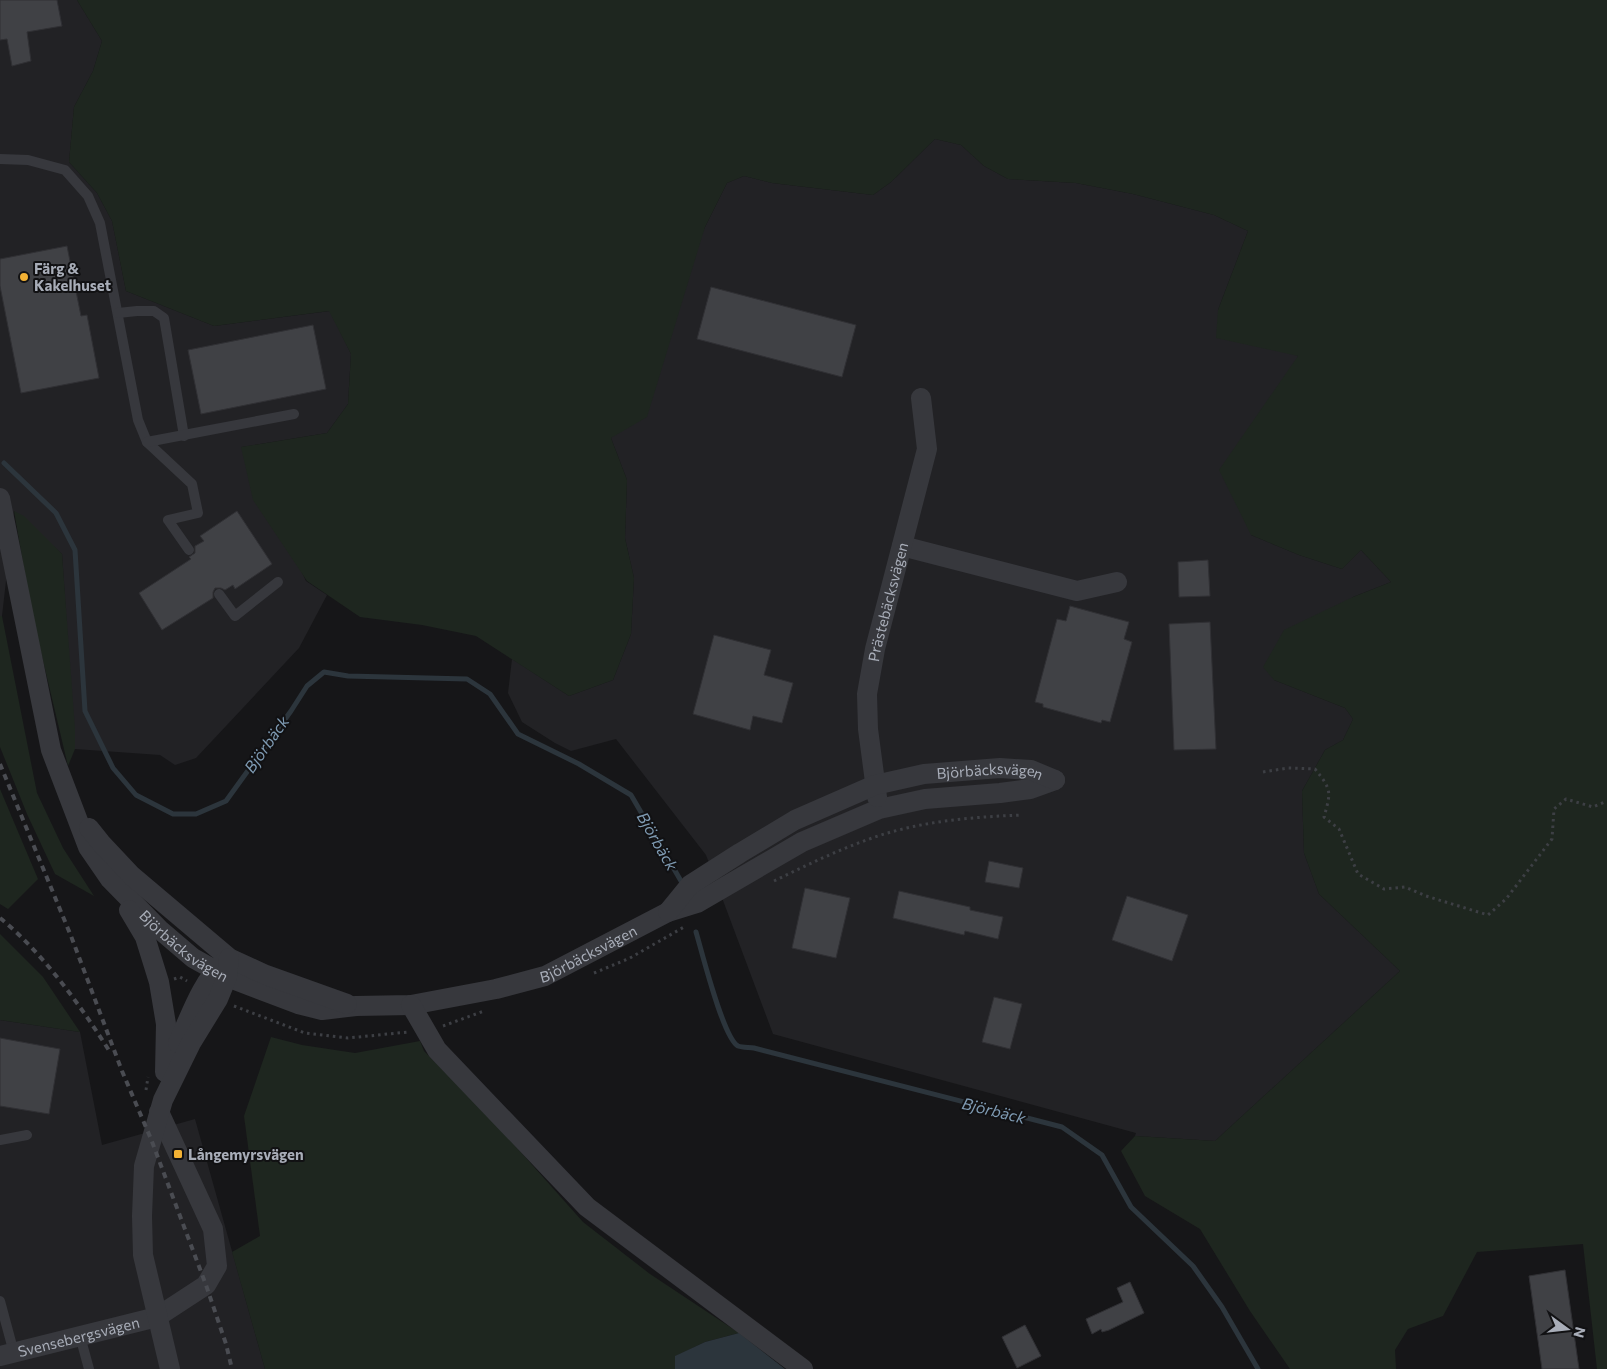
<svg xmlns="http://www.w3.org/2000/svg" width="1607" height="1369" viewBox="0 0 1607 1369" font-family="Commissioner,sans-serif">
<rect width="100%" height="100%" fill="#161618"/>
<g fill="#222225">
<path d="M0,0H77L102,41L93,71L74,107L69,162L97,193L112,221L126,291L214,326L330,311L351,354L348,404L327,433L242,447L306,581L327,595L299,648L196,758L175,765L160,755L75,749L62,554L14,511L2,616H0Z"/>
<path d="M935,139L961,145L984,166L1008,179L1076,183L1133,194L1214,215L1248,231L1218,310L1298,356L1251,535L1299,555L1342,569L1361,550L1391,582L1353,597L1274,680L1345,708L1353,719L1343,740L1325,750L1302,791L1304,853L1319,894L1400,971L1215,1141L1135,1136L1136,1133L773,1034L706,855L616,739L571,751L555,743L522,722L508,693L512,659L569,696L613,680L631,634L634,578L625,538L627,480L611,438L705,227L727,183L744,176L772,183L873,195L891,182Z"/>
<path d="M0,1020L80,1032L102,1145L195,1119L265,1369H0Z"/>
</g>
<g fill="#1e261f">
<path d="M77,0H1607V1369H1597L1583,1244L1477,1252L1443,1316L1408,1329L1395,1350L1396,1369H1290L1250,1311L1200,1229L1145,1196L1121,1151L1135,1136L1215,1141L1400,971L1319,894L1304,853L1302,791L1325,750L1343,740L1353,719L1345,708L1274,680L1263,667L1284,630L1353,597L1391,582L1361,550L1342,569L1299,555L1251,535L1219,470L1298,356L1216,338L1218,310L1248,231L1214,215L1133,194L1076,183L1008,179L984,166L961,145L935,139L891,182L873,195L772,183L744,176L727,183L705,227L647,417L611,438L627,480L625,538L634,578L631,634L613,680L569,696L476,636L422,625L360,617L307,581L253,500L241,447L327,433L348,404L351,354L329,311L214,326L126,291L112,221L97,193L69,162L74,107L93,71L102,41Z"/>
<path d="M14,511L24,516L62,554L75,729V749L68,766L32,614Z"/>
<path d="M0,616H2L37,793L63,848L94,896L55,874L27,814L0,747Z"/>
<path d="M0,789L38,879L8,909L0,904Z"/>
<path d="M0,934L43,977L80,1032L0,1020Z"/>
<path d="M271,1037L302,1045L355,1053L420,1041L424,1051L494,1122L583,1222L650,1274L739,1333L705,1342L676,1356L675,1369H265L232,1252L260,1236L244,1116Z"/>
</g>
<path fill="#2c353c" d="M739,1333L785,1369H675V1356L705,1342Z"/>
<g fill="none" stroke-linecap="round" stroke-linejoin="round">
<g stroke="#2c353c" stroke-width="5">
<path d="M4,463L56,513L75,550L85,711L113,768L136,795L173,814H196L226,801L291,711L307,686L324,672L348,676L467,679L490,694L518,734L579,764L631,795L681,881"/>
<path d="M696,932C702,952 723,1038 738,1046C743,1048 750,1047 754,1048L1062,1127L1102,1155L1131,1207L1193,1266L1222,1307L1258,1369"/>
</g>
</g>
<g fill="#404145" stroke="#303034">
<path d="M0,0H57L62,26L27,32L31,61L12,66L7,39L0,40Z"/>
<path d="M67,246L81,316L87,315L99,378L21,393L0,286V259Z"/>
<path d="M711,287L856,325L842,377L697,339Z"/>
<path d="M313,325L326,389L201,414L188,350Z"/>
<path d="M237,511L272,564L235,589L233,585L225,590L221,588H215L213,592V598L162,630L139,593L191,559L189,557L195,553V546L204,541L200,536Z"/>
<path d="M1208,560L1210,596L1179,597L1178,562Z"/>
<path d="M1070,606L1129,622L1124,639L1132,642L1110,722L1102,720L1101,723L1043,707V704L1035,702L1057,619L1066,621Z"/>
<path d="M1210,622L1216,749L1174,750L1169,624Z"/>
<path d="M714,635L771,650L764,675L793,683L782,723L753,716L750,730L693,714Z"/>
<path d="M989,861L1023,868L1019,888L985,882Z"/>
<path d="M805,888L850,898L836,958L792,948Z"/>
<path d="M899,891L970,907V910L1003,917L998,939L965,931L964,935L893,918Z"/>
<path d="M1127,896L1188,915L1172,961L1112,940Z"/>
<path d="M994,997L1022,1004L1010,1049L982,1042Z"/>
<path d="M0,1038L60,1049L49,1114L0,1106Z"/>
<path d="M1565,1270L1579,1369H1542L1529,1276Z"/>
<path d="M1130,1282L1144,1313L1109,1330L1102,1332L1101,1329L1092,1334L1086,1319L1123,1302L1117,1288Z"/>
<path d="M1025,1325L1041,1356L1017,1368L1002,1337Z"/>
</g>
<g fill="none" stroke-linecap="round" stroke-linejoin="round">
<g stroke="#3d3f44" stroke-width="3" stroke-dasharray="2.5 4" stroke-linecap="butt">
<path d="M1263,772L1288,768L1315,769C1332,790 1331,792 1324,817L1339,829L1358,874L1384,889L1405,887L1426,896L1488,915L1506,899L1552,839L1554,809L1566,799L1593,807L1607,801"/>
<path d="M774,881C807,865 840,849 875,837C922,821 972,817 1022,815"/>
<path d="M594,973L630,958L684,927"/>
<path d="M174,979L180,977L187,981"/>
<path d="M234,1006L305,1033L348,1038L408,1032"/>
<path d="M443,1026L484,1011"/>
<path d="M146,1090L148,1077"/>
</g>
<g stroke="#37383d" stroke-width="10">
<path d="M0,159L28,160L65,170L88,196L100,223L138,420L147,442L192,484L198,513L168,520L189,550"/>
<path d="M118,313L137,311H154L164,318L184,436"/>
<path d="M147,442L294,414"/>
<path d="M219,594L235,616L278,582"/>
<path d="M0,1140L27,1135"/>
<path d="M0,1301L14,1353"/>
<path d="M80,1336L89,1369"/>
</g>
<g stroke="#37383d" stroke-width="20">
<path id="s1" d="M0,498L51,750L88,847L110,879L159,929L193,958L227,977L298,1004L322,1010L356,1006L411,1005L496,989L545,976L668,912L697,903L802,842L879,809L925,799L1000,793L1030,789L1055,780"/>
<path d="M902,546L1077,591L1117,582"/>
<path id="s2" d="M877,797L868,729L867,694L875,649L927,449L921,398"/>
<path d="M89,828L101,843L132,876L229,958L266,975L347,1004"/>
<path d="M129,910L145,937L159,982L166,1024L165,1072"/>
<path id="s3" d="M668,912L690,885L740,853L795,820L875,785L924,774L1000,768L1031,770L1055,780"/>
<path d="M411,1005L437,1050L587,1207L803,1369"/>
<path d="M178,1043C191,1015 201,983 224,962"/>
<path id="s4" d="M0,1356L157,1317L206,1285L217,1266L213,1229L159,1112"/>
<path d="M170,1369L143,1255L142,1216L144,1166L163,1100L191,1043L218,999L227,977L229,958"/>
</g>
<g stroke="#4a4c52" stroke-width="4" stroke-dasharray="6 5" stroke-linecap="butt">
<path d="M0,764L71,936L122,1071L151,1139L206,1285L226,1344L232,1369"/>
<path d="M0,918C42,952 81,1006 110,1052"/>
</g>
</g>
<g fill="#f2b134" stroke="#111113" stroke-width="2">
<circle cx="24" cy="277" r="5"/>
<rect x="173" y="1149" width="10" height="10" rx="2.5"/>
</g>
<g text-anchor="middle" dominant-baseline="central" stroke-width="4" stroke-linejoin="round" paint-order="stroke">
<g font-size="15" font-weight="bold" fill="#a8adb8" stroke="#111113" text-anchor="start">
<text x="34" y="268">Färg &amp;<tspan x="34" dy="17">Kakelhuset</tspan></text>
<text x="188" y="1154">Långemyrsvägen</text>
</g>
<g font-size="15" fill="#a8adb8" stroke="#111113">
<text stroke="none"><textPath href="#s2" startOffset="198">Prästebäcksvägen</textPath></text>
<text stroke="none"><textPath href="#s3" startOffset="362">Björbäcksvägen</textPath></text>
<text stroke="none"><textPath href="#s1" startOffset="500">Björbäcksvägen</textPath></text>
<text stroke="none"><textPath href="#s1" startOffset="929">Björbäcksvägen</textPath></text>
<text stroke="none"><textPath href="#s4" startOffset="81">Svensebergsvägen</textPath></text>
</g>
<g font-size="16" font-style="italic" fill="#7f9bb3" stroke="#111113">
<text transform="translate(266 744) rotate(-55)">Björbäck</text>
<text transform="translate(658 841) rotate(60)">Björbäck</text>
<text transform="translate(994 1110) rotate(14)">Björbäck</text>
</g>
</g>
<g transform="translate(1567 1329) rotate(105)" stroke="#111113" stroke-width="4" paint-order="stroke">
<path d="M0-4L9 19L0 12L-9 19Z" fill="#a8adb8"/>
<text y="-8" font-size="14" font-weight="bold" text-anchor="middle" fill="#a8adb8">N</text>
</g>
</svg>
